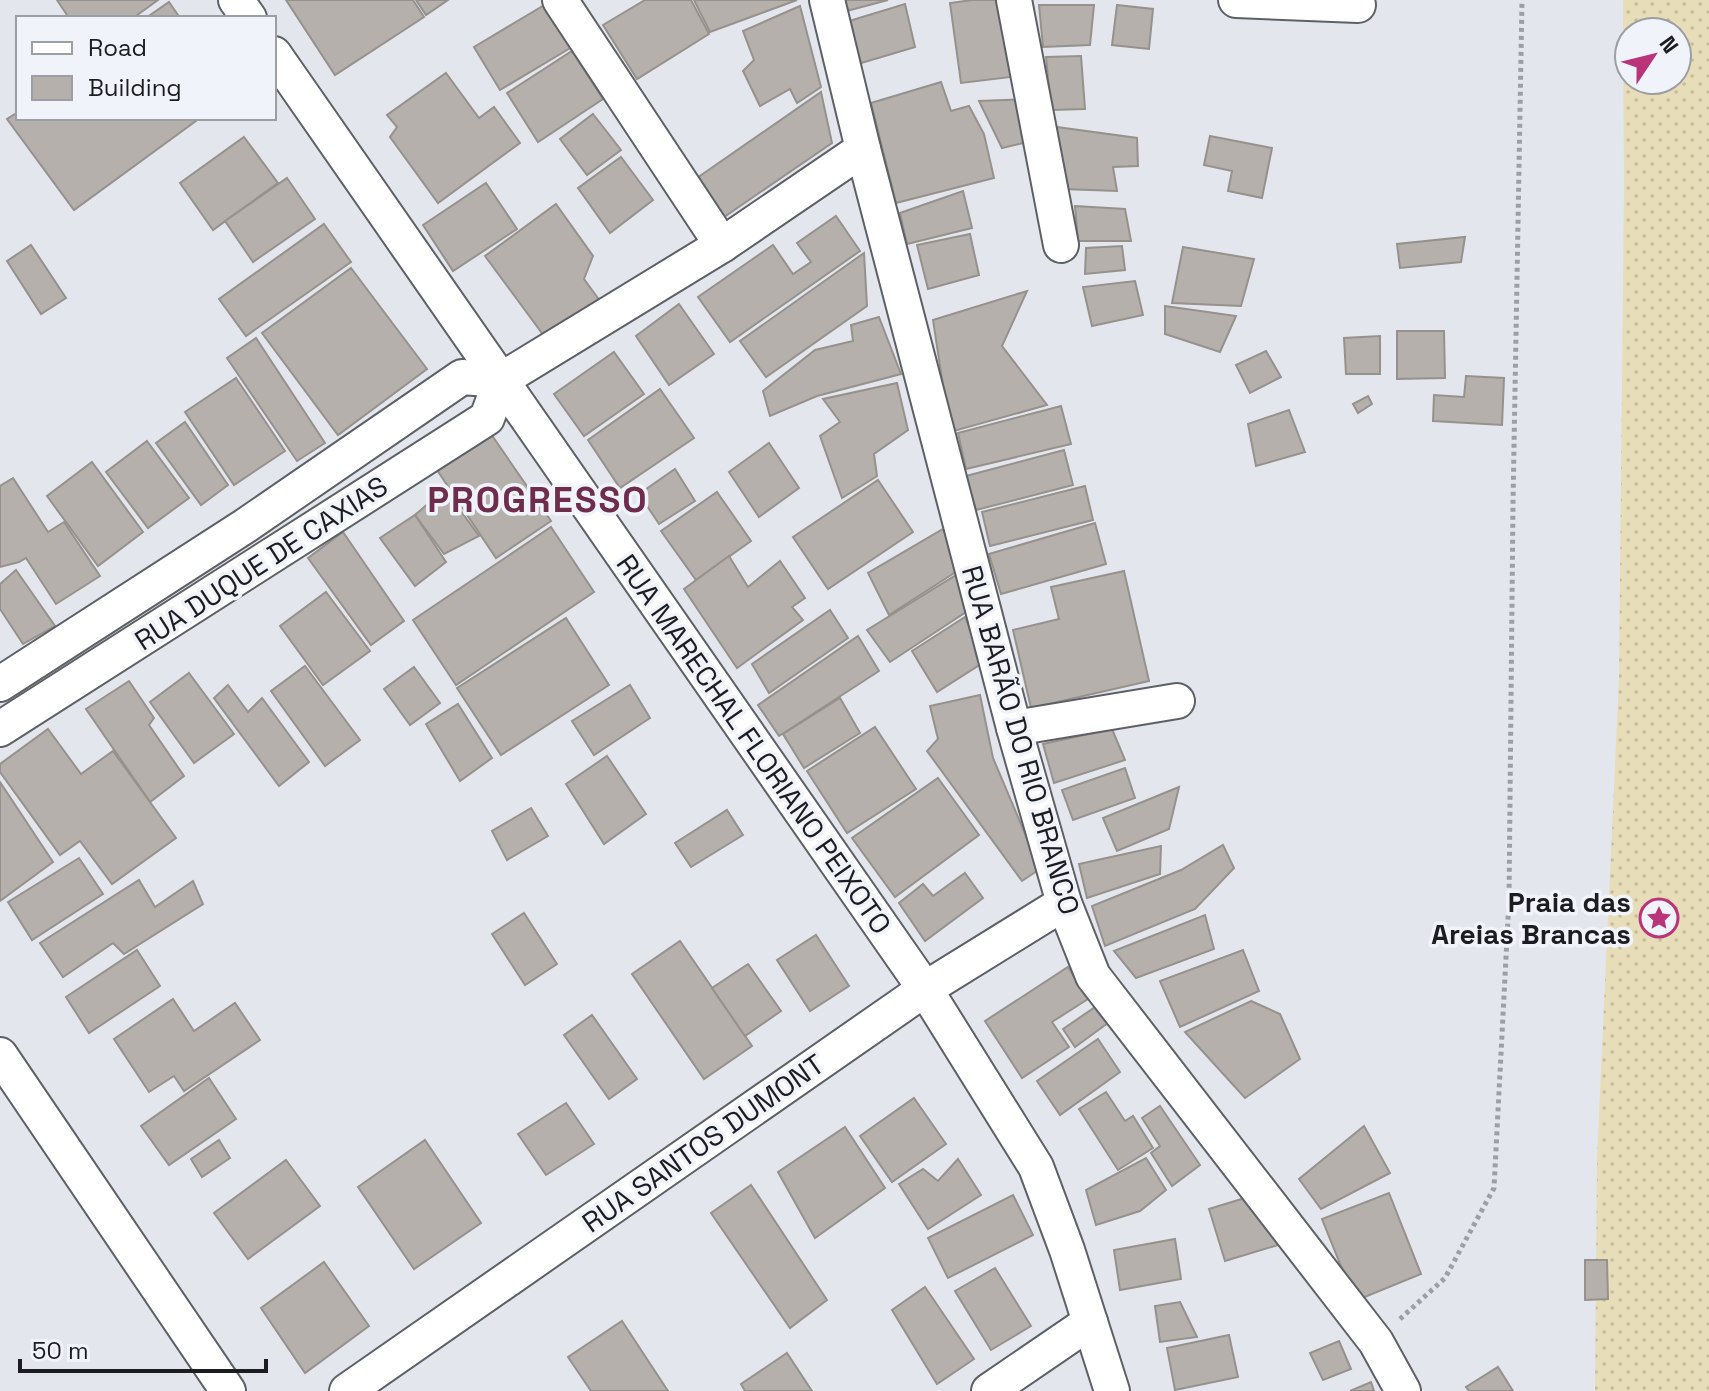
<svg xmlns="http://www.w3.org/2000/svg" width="1709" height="1391" viewBox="0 0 1709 1391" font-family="'Space Grotesk',sans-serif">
<defs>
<pattern id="sand-dots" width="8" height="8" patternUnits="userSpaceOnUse" patternTransform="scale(2)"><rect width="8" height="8" fill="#e7ddb8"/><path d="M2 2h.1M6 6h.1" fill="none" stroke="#c6bd9e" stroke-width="1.8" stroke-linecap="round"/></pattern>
</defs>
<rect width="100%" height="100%" fill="#e3e7ed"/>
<path fill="url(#sand-dots)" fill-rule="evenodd" d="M1623,0H1709V1391H1595L1597,1159L1619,677L1624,188ZM1629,32H1677V80H1629Z"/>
<g fill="#b5b0ab" stroke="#96918c" stroke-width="2">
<path d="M57,0H158L133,18H69Z"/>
<path d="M286,0H413L424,17L335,75Z"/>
<path d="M416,0H448L426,15Z"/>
<path d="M645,0H691L709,34L637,79L603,25Z"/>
<path d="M694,0H797L710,32Z"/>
<path d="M841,0H888L843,12Z"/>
<path d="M972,0H1001L1011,77L961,83L950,3Z"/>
<path d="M169,2L180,18H146Z"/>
<path d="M546,4L572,47L500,90L474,47Z"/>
<path d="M905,4L915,47L858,64L846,22Z"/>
<path d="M1039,5H1094L1090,45L1043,47Z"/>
<path d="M1117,5L1153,9L1149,49L1112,45Z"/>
<path d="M800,6L821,87L797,103L790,89L760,106L743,71L754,60L743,31Z"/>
<path d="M572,51L603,99L538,142L507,93Z"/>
<path d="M1081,56L1085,109L1051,110L1046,57Z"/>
<path d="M446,73L479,118L494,107L520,143L438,203L390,137L397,127L387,115Z"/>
<path d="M941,82L951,111L969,106L984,134L994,178L896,203L871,103Z"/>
<path d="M821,92L832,143L724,217L697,178Z"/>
<path d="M1030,99L1037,140L1002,148L979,101Z"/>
<path d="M18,112V118H200L74,210L7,119Z"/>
<path d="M593,114L621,150L587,175L560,139Z"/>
<path d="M1057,127L1137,138L1138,166L1113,167L1117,191L1062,189Z"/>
<path d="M1210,136L1272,148L1262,198L1228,191L1232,171L1204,165Z"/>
<path d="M244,137L278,183L213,230L180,183Z"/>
<path d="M621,157L653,200L610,233L578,188Z"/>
<path d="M287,178L315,219L253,262L225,221Z"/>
<path d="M486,183L517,229L453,271L423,225Z"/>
<path d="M963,191L972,228L907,244L900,213Z"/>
<path d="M556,204L593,256L584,279L603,305L550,344L485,256Z"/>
<path d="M1075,206L1125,209L1131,241H1078Z"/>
<path d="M836,216L860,251L730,342L698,297L773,245L793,274L811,262L797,243Z"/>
<path d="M324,224L351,262L246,336L219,299Z"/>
<path d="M970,234L979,275L928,289L917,245Z"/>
<path d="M1465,237L1461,262L1400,268L1397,244Z"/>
<path d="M31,245L66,298L41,314L7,261Z"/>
<path d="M1122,246L1125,270L1085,274L1086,248Z"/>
<path d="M1183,247L1254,259L1241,306L1172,303Z"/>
<path d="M864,253L867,306L766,377L740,341Z"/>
<path d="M351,268L427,369L338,435L262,333Z"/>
<path d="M1135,281L1143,315L1092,326L1083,287Z"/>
<path d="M1027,291L1002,346L1047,405L950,432L933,320Z"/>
<path d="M679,304L714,354L669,385L636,336Z"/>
<path d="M1165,306L1236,316L1220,352L1165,334Z"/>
<path d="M879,317L901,374L817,396L770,416L763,391L815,350L853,341L851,325Z"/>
<path d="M1397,331H1444L1445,378L1397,379Z"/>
<path d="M1380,336V374H1346L1344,338Z"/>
<path d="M256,338L325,443L297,461L227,358Z"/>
<path d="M1266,351L1281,377L1250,393L1236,365Z"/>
<path d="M614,352L644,394L584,436L554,394Z"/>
<path d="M1466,376L1504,378L1502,425L1433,421L1434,395L1464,397Z"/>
<path d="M236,378L285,451L234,485L185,412Z"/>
<path d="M897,383L908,430L874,454L877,476L842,498L820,436L840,422L823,399Z"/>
<path d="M660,389L694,438L620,488L588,440Z"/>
<path d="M1368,396L1372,404L1358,413L1353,404Z"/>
<path d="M1061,406L1071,444L966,469L958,433Z"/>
<path d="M1289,410L1305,452L1256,466L1248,424Z"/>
<path d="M185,422L228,485L201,505L156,443Z"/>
<path d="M491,434L551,521L496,558L437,470Z"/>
<path d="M147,441L189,498L148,528L106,472Z"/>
<path d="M769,443L799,488L759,517L729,472Z"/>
<path d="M1064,450L1073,485L976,510L966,476Z"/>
<path d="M92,462L143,532L98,566L47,496Z"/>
<path d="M675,469L695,501L659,524L639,494Z"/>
<path d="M13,478L48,532L64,522L100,576L56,604L26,558L19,562L0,567V486Z"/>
<path d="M878,480L913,532L828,589L793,537Z"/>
<path d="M1085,486L1093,520L990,546L982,512Z"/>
<path d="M445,489L479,536L444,554L415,515Z"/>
<path d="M717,492L751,541L696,580L661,531Z"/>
<path d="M415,515L446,562L415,586L380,538Z"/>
<path d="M1095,523L1106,564L1001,594L989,554Z"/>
<path d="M551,527L594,592L456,685L413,620Z"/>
<path d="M943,529L962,568L889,615L868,573Z"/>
<path d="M343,532L404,621L371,645L308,558Z"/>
<path d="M729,556L748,587L780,561L805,598L792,607L803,620L737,668L684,589Z"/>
<path d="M16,570L55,626L23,644L0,609V584Z"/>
<path d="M1124,571L1149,681L1031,708L1013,630L1059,619L1051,587Z"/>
<path d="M961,572L966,612L890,662L867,630Z"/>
<path d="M326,592L370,651L323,685L280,626Z"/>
<path d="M830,610L848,638L769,693L752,664Z"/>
<path d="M965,617L984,662L937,692L912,651Z"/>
<path d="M566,618L609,685L501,755L457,688Z"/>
<path d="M858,636L879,671L779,736L758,705Z"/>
<path d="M305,666L360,740L325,766L271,691Z"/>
<path d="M414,667L440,703L410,725L384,689Z"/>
<path d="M189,673L234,734L194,763L150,702Z"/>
<path d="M129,681L154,718L149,725L184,776L150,802L86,709Z"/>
<path d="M228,685L248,712L262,698L309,762L279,786L214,698Z"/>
<path d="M630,685L650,718L594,755L572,721Z"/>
<path d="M980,695L993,758L1040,869L1022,881L927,751L938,739L930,706Z"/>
<path d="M840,698L860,733L804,768L783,734Z"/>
<path d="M458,704L492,758L460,781L426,724Z"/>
<path d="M875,727L916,789L847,833L807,771Z"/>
<path d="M48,729L81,774L113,751L176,838L112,884L80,841L60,855L0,772V764Z"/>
<path d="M1112,729L1125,760L1054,783L1043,744Z"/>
<path d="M607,756L646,814L604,844L566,784Z"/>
<path d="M1125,768L1135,798L1073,820L1062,790Z"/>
<path d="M938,778L979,835L895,897L852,838Z"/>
<path d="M0,782L53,862L0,901Z"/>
<path d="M1179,787L1169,829L1117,851L1103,818Z"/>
<path d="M531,808L548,836L507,860L492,831Z"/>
<path d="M727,810L743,835L691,867L675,843Z"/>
<path d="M1223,845L1234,868L1195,909L1105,946L1092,906L1181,870Z"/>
<path d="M1161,846L1160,874L1087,898L1079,864Z"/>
<path d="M79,858L103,894L32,940L8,902Z"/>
<path d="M965,873L983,898L925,941L899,903L923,884L933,896Z"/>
<path d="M139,880L155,907L193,881L203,904L124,954L113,943L63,977L40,943Z"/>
<path d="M524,913L557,964L525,985L492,934Z"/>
<path d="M1205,915L1214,949L1136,978L1114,951Z"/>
<path d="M816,935L849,986L810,1011L777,960Z"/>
<path d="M680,941L752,1046L704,1079L632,974Z"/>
<path d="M137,950L160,986L89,1033L66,997Z"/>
<path d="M1243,950L1259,991L1180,1027L1160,981Z"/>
<path d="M748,964L781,1011L745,1036L712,988Z"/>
<path d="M1068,967L1088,999L1052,1022L1069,1047L1022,1078L985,1021Z"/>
<path d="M173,999L194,1031L235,1003L260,1040L184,1091L174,1076L149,1092L114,1039Z"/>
<path d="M1251,1001L1280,1014L1300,1059L1245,1098L1185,1032Z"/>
<path d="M1101,1003L1112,1020L1075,1047L1063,1029Z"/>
<path d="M592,1015L637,1079L609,1099L564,1035Z"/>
<path d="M1098,1039L1120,1072L1060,1115L1037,1081Z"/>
<path d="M209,1078L236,1119L169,1165L141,1126Z"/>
<path d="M1106,1092L1125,1121L1133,1116L1153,1148L1118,1170L1079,1109Z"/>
<path d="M914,1098L946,1144L892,1182L860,1136Z"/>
<path d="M566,1103L594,1144L546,1175L518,1134Z"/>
<path d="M1160,1106L1200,1165L1172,1186L1151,1153L1160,1146L1142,1118Z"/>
<path d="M1364,1126L1390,1173L1321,1209L1299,1179Z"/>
<path d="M845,1127L885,1188L815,1238L778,1172Z"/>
<path d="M219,1140L230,1158L202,1177L191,1159Z"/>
<path d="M425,1140L481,1223L414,1269L358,1187Z"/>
<path d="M1146,1158L1166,1190L1140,1211L1096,1225L1086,1190Z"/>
<path d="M958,1159L981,1195L928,1229L899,1184L923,1169L938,1181Z"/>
<path d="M286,1160L320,1206L248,1259L214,1213Z"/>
<path d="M751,1185L827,1300L790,1328L711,1213Z"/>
<path d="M1261,1193L1278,1245L1225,1261L1209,1209Z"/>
<path d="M1389,1193L1421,1274L1355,1301L1322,1219Z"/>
<path d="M1013,1195L1033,1235L948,1278L928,1238Z"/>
<path d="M1175,1239L1181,1279L1120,1290L1114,1250Z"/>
<path d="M1585,1260H1607L1608,1299L1585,1300Z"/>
<path d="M324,1262L369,1326L305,1373L261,1308Z"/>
<path d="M995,1268L1031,1326L991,1350L955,1291Z"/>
<path d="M925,1287L974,1359L937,1384L892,1310Z"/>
<path d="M1180,1302L1197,1337L1160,1342L1155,1306Z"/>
<path d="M622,1321L668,1391H591L568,1357Z"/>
<path d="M1229,1335L1238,1377L1175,1390L1167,1348Z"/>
<path d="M1339,1341L1351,1369L1323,1380L1310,1353Z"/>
<path d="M787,1353L812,1391H745L741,1384Z"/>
<path d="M1498,1367L1513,1391H1469L1466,1387Z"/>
<path d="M1371,1382L1374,1391H1350Z"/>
</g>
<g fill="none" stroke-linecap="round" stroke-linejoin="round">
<g stroke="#5d6066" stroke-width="38">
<g id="minor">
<path d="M236,0L249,18"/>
<path d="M560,0L722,245"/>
<path d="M827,0L863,149L1014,728L1064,903L1093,976L1376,1342L1403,1391"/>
<path d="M1014,0L1061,245"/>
<path d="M1236,0L1358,5"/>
<path d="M274,54L925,989L1036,1167L1067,1250L1112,1391"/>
<path d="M0,684L245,526L462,377L501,380L722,245L863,149"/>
<path d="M1014,728L1177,701"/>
<path d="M0,729L487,418L501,380"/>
<path d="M0,1055L228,1391"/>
<path d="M347,1391L925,989L1064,903"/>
<path d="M989,1391L1090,1322"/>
</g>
</g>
<path stroke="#9c9fa4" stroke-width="5" stroke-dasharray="4 4" stroke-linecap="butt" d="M1400,1319L1445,1278L1494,1188L1509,900L1513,503L1522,0"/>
<use href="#minor" stroke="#fff" stroke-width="34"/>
</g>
<defs>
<g id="sight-ring" transform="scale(2)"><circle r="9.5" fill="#f0f4fa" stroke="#b93479" stroke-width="1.5"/><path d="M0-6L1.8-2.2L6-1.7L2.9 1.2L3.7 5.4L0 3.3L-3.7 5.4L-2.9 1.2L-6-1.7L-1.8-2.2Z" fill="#b93479"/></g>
</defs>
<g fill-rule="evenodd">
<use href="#sight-ring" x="1659" y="918"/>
</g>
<g text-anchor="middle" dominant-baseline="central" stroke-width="7" stroke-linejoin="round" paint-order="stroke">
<g font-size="28" fill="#1c1d20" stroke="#f0f4fa">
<text transform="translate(261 563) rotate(-33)">RUA DUQUE DE CAXIAS</text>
<text transform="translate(1021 740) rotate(74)">RUA BARÃO DO RIO BRANCO</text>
<text transform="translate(754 744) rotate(55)">RUA MARECHAL FLORIANO PEIXOTO</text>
<text transform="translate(703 1143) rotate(-35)">RUA SANTOS DUMONT</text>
</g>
<g font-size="28" font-weight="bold" fill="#1c1d20" stroke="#f0f4fa" text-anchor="end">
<text x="1631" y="902">Praia das<tspan x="1631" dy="32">Areias Brancas</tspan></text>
</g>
<g font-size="36" font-weight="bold" letter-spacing="2" fill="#6e2d4c" stroke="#f0f4fa">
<text x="538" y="500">PROGRESSO</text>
</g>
</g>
<rect x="16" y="16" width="260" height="104" fill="#f0f4fa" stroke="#9b9ea3" stroke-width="2"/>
<rect x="32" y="42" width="40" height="12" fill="#ffffff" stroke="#9b9ea3" stroke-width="2"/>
<text x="88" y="56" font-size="24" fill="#1c1d20">Road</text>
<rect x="32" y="76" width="40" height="24" fill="#b5b0ab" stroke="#9b9ea3" stroke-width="2"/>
<text x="88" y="96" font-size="24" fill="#1c1d20">Building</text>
<g transform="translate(1653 56) rotate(55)"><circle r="38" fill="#f0f4fa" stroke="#9b9ea3" stroke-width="2"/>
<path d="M0-6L14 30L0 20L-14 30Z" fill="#b93479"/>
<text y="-12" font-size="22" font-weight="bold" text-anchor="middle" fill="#1c1d20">N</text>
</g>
<path d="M20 1359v12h246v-12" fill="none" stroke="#1c1d20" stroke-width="4"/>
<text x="32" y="1359" font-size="24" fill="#1c1d20" stroke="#f0f4fa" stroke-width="6" paint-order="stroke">50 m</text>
</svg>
